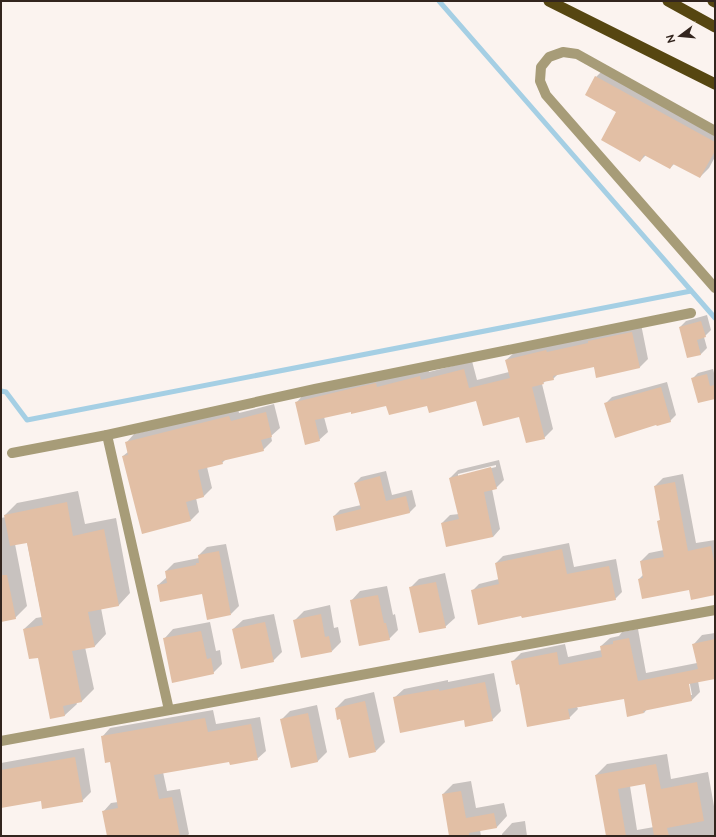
<svg xmlns="http://www.w3.org/2000/svg" width="716" height="837" viewBox="0 0 716 837" font-family="Raleway,sans-serif">
<rect width="100%" height="100%" fill="#fbf3ef"/>
<g fill="#0003" fill-rule="evenodd">
<path d="M605,68L715,128V157L709,168L700,177L675,163L670,168L646,155L640,161L617,112L596,77Z"/>
<path d="M707,315L711,330L704,337L707,348L701,354L688,357L680,327L686,321Z"/>
<path d="M641,324L648,359L640,367L597,377L594,366L558,374L553,379L547,380L542,384L553,429L544,438L520,416L477,400L428,405H387L351,410L324,417L328,432L319,440L296,403L304,394L428,368L429,372L472,361L477,380L509,372L506,360L515,352Z"/>
<path d="M713,369L715,377V398L692,379L698,373Z"/>
<path d="M667,382L676,415L670,421L657,424L606,403L612,397Z"/>
<path d="M274,404L280,428L271,436L272,441L263,450L226,459L222,463L207,467L212,488L204,496L196,498L199,512L191,520L123,456L128,452L126,443L134,434L238,408L239,413Z"/>
<path d="M499,460L504,480L496,488L492,489L500,529L493,537L442,523L450,515L459,514L450,478L458,470ZM496,465V467L458,476V474Z"/>
<path d="M386,471L392,495L412,490L416,506L410,512L337,530L334,516L340,510L361,505L355,483L361,477Z"/>
<path d="M683,474L696,543L715,540V594L639,579L643,575L641,561L649,553L664,550L658,522L661,519L655,486L663,478Z"/>
<path d="M78,491L85,524L116,518L130,593L119,605L101,608L106,634L95,646L85,647L94,689L82,701L76,702L77,704L65,715L51,718L39,657L24,629L36,618L42,617L27,542L15,544L27,606L15,618L1,621V518L6,517L5,515L17,503Z"/>
<path d="M569,543L574,567L616,559L622,592L615,599L522,615L472,591L479,584L499,579L496,563L503,556Z"/>
<path d="M226,544L239,606L231,614L203,593L158,585L167,577L166,571L174,563L199,558V555L207,547Z"/>
<path d="M445,573L455,618L445,627L410,588L419,579Z"/>
<path d="M387,586L393,615L395,614L398,630L389,639L351,601L360,591Z"/>
<path d="M330,605L334,628L338,627L341,642L332,651L295,620L304,611Z"/>
<path d="M274,614L282,652L273,661L233,629L243,620Z"/>
<path d="M210,622L216,651L220,650L222,664L213,673L164,639L173,629Z"/>
<path d="M638,629L646,673L697,663L694,644L702,635L715,633V678L698,681L700,692L692,700L647,709L644,713L625,698L577,707L578,709L569,718L520,683L512,662L521,653L565,644L568,657L602,650L601,646L610,638L619,636L622,632ZM687,679H689L692,695H690Z"/>
<path d="M494,673L501,711L492,720L464,719L394,698L404,689L448,680V682Z"/>
<path d="M374,692L385,742L376,751L341,718L336,708L345,699Z"/>
<path d="M317,705L327,752L318,761L292,767L281,720L290,711Z"/>
<path d="M213,710L216,724L260,717L266,751L257,759L230,760L163,772L167,791L180,789L189,834L187,836H108L103,812L111,803L118,802L111,761L102,737L110,728Z"/>
<path d="M84,748L91,792L82,801L41,800L1,807V763Z"/>
<path d="M667,754L671,779L708,772L715,812V836H607L596,775L607,764ZM646,783L654,827L637,830L630,786Z"/>
<path d="M471,781L476,808L504,803L507,816L497,827L480,830L481,836H450L443,794L453,784Z"/>
<path d="M525,821L527,836H502V834L512,823Z"/>
</g>
<g fill="none" stroke-linecap="round" stroke-linejoin="round">
<g stroke="#a5cfe4" stroke-width="5">
<path d="M439,1L715,318"/>
<path d="M1,391L6,392L27,420L691,291"/>
</g>
</g>
<g fill="#e2bfa5">
<path d="M595,76L715,142V151L700,178L673,164L670,169L644,155L640,162L601,140L616,112L585,95Z"/>
<path d="M701,321L706,337L697,340L701,355L687,358L679,327Z"/>
<path d="M632,332L640,368L596,378L594,367L553,376L554,380L543,382L544,384L532,387L545,439L526,443L519,417L483,426L476,401L429,413L427,406L389,415L386,406L351,414V412L315,420L320,441L305,445L295,402L345,390L376,383L377,387L420,376L421,380L464,369L469,388L510,378L505,360L546,350L547,352L588,343V341Z"/>
<path d="M707,374L710,386L715,385V399L698,403L691,378Z"/>
<path d="M661,387L671,422L657,426L656,425L615,438L604,403Z"/>
<path d="M266,412L272,437L261,440L264,451L222,461L223,464L198,470L204,497L186,502L191,521L142,534L122,456L128,455L125,442L229,416L231,421Z"/>
<path d="M491,467L497,489L484,492L493,537L446,547L441,523L459,519L449,478Z"/>
<path d="M380,476L386,501L406,496L410,513L336,531L333,516L361,509L354,483Z"/>
<path d="M675,482L688,551L711,546L715,567V595L691,600L689,590L642,599L638,579L643,578L640,561L664,557L657,521L660,520L654,486Z"/>
<path d="M67,502L73,536L104,529L119,606L88,612L95,647L72,651L82,702L63,706L65,716L50,719L38,658L29,659L23,629L43,625L27,543L10,546L4,515Z"/>
<path d="M562,549L567,574L609,566L616,600L522,618L521,616L478,625L471,590L499,584L495,563Z"/>
<path d="M219,551L231,615L207,620L202,594L160,602L157,585L167,583L165,571L196,565V563H199L198,555Z"/>
<path d="M1,575H7L16,619L1,622Z"/>
<path d="M436,582L446,628L419,633L409,587Z"/>
<path d="M378,595L384,623H386L390,640L359,646L350,600Z"/>
<path d="M321,614L325,637L329,636L332,652L301,658L293,620Z"/>
<path d="M265,622L274,662L241,669L232,629Z"/>
<path d="M201,631L207,659L211,658L214,674L172,683L163,638Z"/>
<path d="M629,638L638,681L698,669L692,644L715,639V679L689,684L692,701L643,711L644,713L627,717L624,699L568,709L570,719L527,727L519,684L516,685L511,661L557,652L559,665L602,657L600,646L613,644V641Z"/>
<path d="M485,682L493,721L465,727L464,720L400,733L393,697L439,689V691Z"/>
<path d="M365,701L376,752L349,758L340,719L337,720L335,708Z"/>
<path d="M308,713L318,762L291,768L280,719Z"/>
<path d="M205,718L208,732L251,724L258,760L230,765L229,762L154,775L159,799L172,797L180,836H107L102,811L118,808L110,762L105,763L101,736Z"/>
<path d="M75,757L83,802L42,809L41,801L1,808V770Z"/>
<path d="M656,764L661,789L697,782L704,821L667,828L669,836H654L645,784L618,789L626,836H606L595,775Z"/>
<path d="M461,791L466,818L494,813L497,828L469,833V836H449L442,794Z"/>
</g>
<g fill="none" stroke-linecap="round" stroke-linejoin="round">
<g stroke="#a79c78" stroke-width="10">
<path d="M715,131L577,54L563,52L549,57L541,67L540,81L546,95L715,288"/>
<path d="M107,435L169,710"/>
<path d="M12,453L107,435L315,389L691,313"/>
<path d="M1,741L715,610"/>
</g>
<g stroke="#564611" stroke-width="11">
<path d="M549,1L715,84"/>
<path d="M668,1L715,27"/>
<path d="M713,1L715,2"/>
</g>
</g>
<rect width="716" height="837" fill="none" stroke="#33251e" stroke-width="4"/>
<g transform="translate(680 36) rotate(254)" stroke="#fbf3ef" stroke-width="3" paint-order="stroke">
<path d="M0-3L7 15L0 10L-7 15Z" fill="#33251e"/>
<text y="-6" font-size="11" font-weight="bold" text-anchor="middle" fill="#33251e">N</text>
</g>
</svg>
